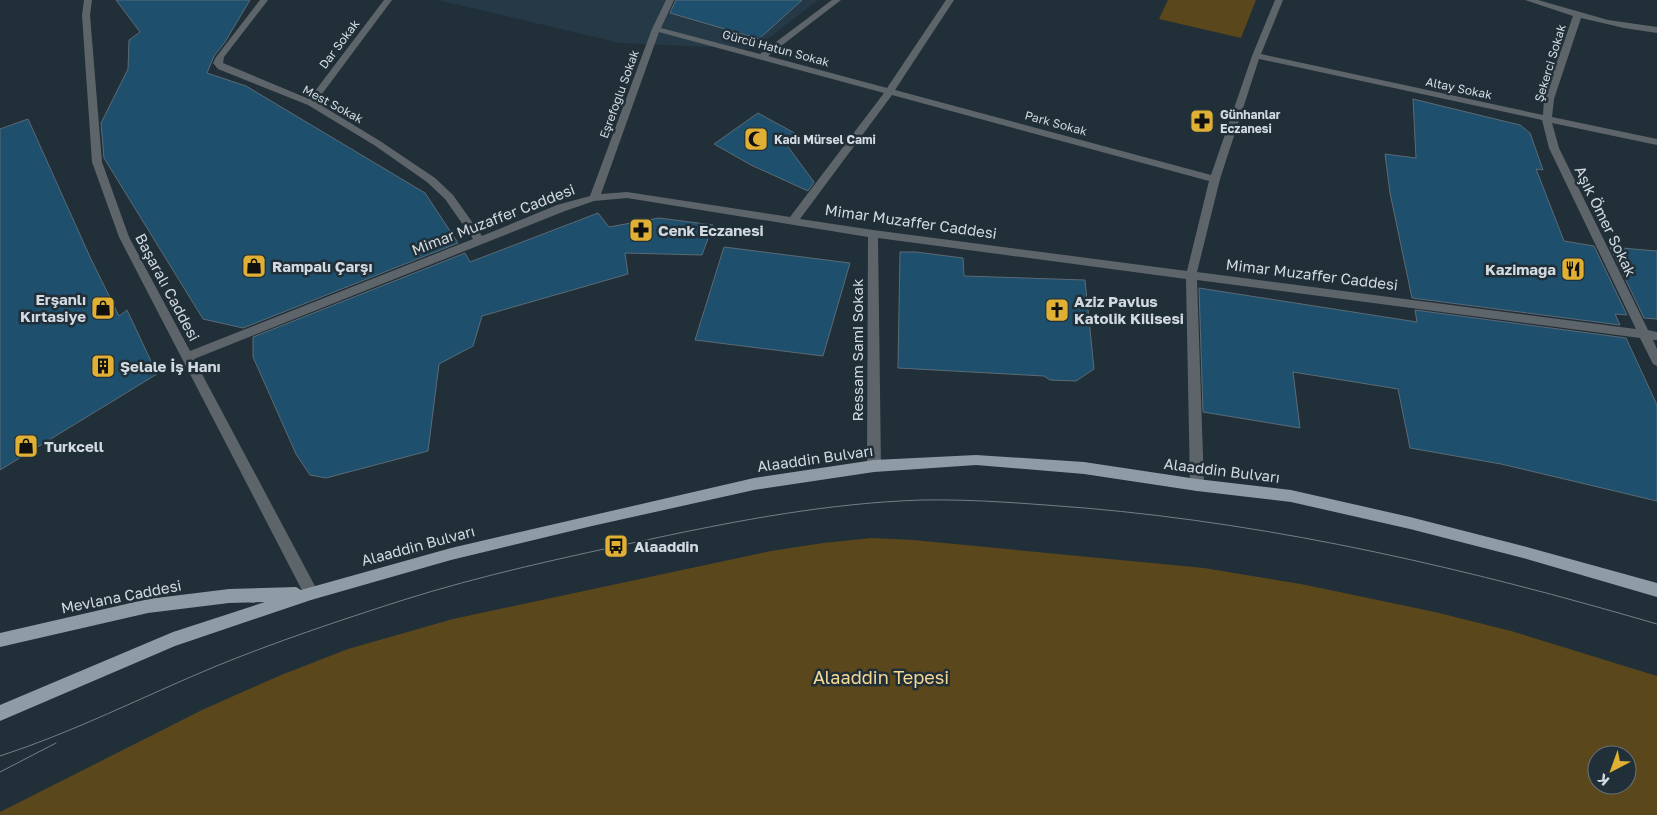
<svg xmlns="http://www.w3.org/2000/svg" width="1657" height="815" viewBox="0 0 1657 815" font-family="'Golos Text',sans-serif">
<rect width="100%" height="100%" fill="#212f38"/>
<path fill="#253947" d="M438,0H818L755,49L620,43Z"/>
<g fill="#5a471c" fill-rule="evenodd">
<path d="M1168,0H1256L1241,38L1159,19Z"/>
<path d="M872,538L913,540L1204,568L1301,584L1435,612L1511,631L1657,676V815H0V812L202,710L281,675L348,649L453,619L771,551L823,543ZM1597,755H1627V785H1597Z"/>
</g>
<g fill="#1e506e" stroke="#5b6a75">
<path d="M116,0H250L225,42L214,56L207,73L246,86L425,193L458,243L243,328L203,319L104,158L101,123L128,69L129,40L140,32Z"/>
<path d="M676,0H802L759,39L670,13Z"/>
<path d="M1413,99L1520,125L1530,133L1543,170L1536,169L1564,241L1594,246L1627,315L1615,314L1620,325L1412,298L1390,193L1385,154L1416,158Z"/>
<path d="M758,113L798,135L786,144L814,182L808,191L751,165L714,144Z"/>
<path d="M28,119L90,257L119,316L127,310L157,374L0,470V129Z"/>
<path d="M598,213L609,227L659,218L713,225L702,255L625,253L628,274L482,316L473,346L439,364L428,451L326,478L310,475L296,454L253,357V337L465,253L470,262Z"/>
<path d="M724,247L850,263L823,356L695,340Z"/>
<path d="M1610,247L1657,251V319L1644,318Z"/>
<path d="M900,252H916L963,258L964,276L1085,280L1094,369L1076,381L1050,380L1044,376L898,368Z"/>
<path d="M1199,288L1417,322L1415,310L1626,338L1657,405V501L1501,464L1410,448L1398,389L1293,372L1300,428L1203,412Z"/>
</g>
<g fill="none" stroke-linecap="round" stroke-linejoin="round">
<path fill="#5e656a" fill-rule="evenodd" d="M84,0H92L90,15L102,162L129,237L190,351L473,239L445,199L427,182L374,145L308,105L218,69L213,63L216,57L260,0H268L224,57L223,63L309,99L384,0H392L316,102L380,141L435,178L453,195L482,236L557,205L590,196L652,29L666,0H674L661,28L760,54L832,0H841L768,56L887,88L946,0H954L895,90L1211,175L1252,56L1275,0H1283L1261,54L1543,115L1544,99L1573,16L1525,0H1538L1608,20L1657,27V33L1624,28L1581,18L1554,99L1552,117L1657,139V145L1552,123L1559,148L1648,330L1657,332V340H1653L1657,349V366L1653,364L1640,338L1197,280L1204,485L1202,489L1197,491L1192,489L1190,485L1186,279L878,238L881,466L879,470L874,472L869,470L867,466L868,237L627,198L594,201L565,211L194,359L316,588L318,593L316,598L311,600L306,598L119,237L92,162L82,15ZM659,32L884,93L790,217L627,192L601,194ZM1259,59L1542,120L1549,148L1636,329L1197,272L1220,179ZM892,95L1209,181L1187,271L873,230L800,219Z"/>
<path fill="#8f9ca6" fill-rule="evenodd" d="M976,455L1084,462L1197,479L1291,490L1410,517L1523,546L1657,583V597L1523,558L1410,529L1291,502L1197,491L1084,474L976,465L874,472L754,490L592,526L451,560L311,600L175,646L0,721V705L173,632L265,602L229,603L148,613L0,647V633L148,599L229,589L296,587L301,590L451,548L754,478L874,460Z"/>
<g stroke="#747f87" stroke-width="1">
<path d="M0,756C74,732 142,697 214,667C275,642 338,621 400,601C482,575 566,557 651,539C740,520 830,503 922,500C977,499 1031,504 1085,508C1281,525 1469,569 1657,624"/>
<path d="M0,772L56,743"/>
</g>
</g>
<defs>
<g id="pharmacy-square" transform="scale(1.25)"><rect x="-9" y="-9" width="18" height="18" rx="4" fill="#e0b034" stroke="#212f38"/><path d="M-2-6h4v4h4v4h-4v4h-4v-4h-4v-4h4Z" fill="#111"/></g>
<g id="mosque-square" transform="scale(1.25)"><rect x="-9" y="-9" width="18" height="18" rx="4" fill="#e0b034" stroke="#212f38"/><path d="M3.5-4.9A6 6 0 1 0 3.5 4.9A5 5 0 1 1 3.5-4.9Z" fill="#111"/></g>
<g id="shop-square" transform="scale(1.25)"><rect x="-9" y="-9" width="18" height="18" rx="4" fill="#e0b034" stroke="#212f38"/><path d="M-5-2.5h2.3a2.7 3.5 0 0 1 5.4 0H5L5.5 6h-11ZM-1.5-2.5h3a1.5 2.3 0 0 0-3 0Z" fill="#111"/></g>
<g id="restaurant-square" transform="scale(1.25)"><rect x="-9" y="-9" width="18" height="18" rx="4" fill="#e0b034" stroke="#212f38"/><path d="M-5-6h1v4h1v-4h1v4h1v-4h1v5L-1.5 .5V6h-2V.5L-5-1ZM5-6V6H3V1.5H1.5Q1.5-4 5-6Z" fill="#111"/></g>
<g id="church-square" transform="scale(1.25)"><rect x="-9" y="-9" width="18" height="18" rx="4" fill="#e0b034" stroke="#212f38"/><path d="M-1.2-6h2.4v3.5h3.3v2.4h-3.3V6h-2.4V-.1h-3.3v-2.4h3.3Z" fill="#111"/></g>
<g id="building-square" transform="scale(1.25)"><rect x="-9" y="-9" width="18" height="18" rx="4" fill="#e0b034" stroke="#212f38"/><path d="M-4-6H4V6H1V3H-1V6H-4ZM-2.5-4.3h1.7v1.8h-1.7ZM.8-4.3h1.7v1.8H.8ZM-2.5-1h1.7V.8h-1.7ZM.8-1h1.7V.8H.8Z" fill="#111"/></g>
<g id="bus-square" transform="scale(1.25)"><rect x="-9" y="-9" width="18" height="18" rx="4" fill="#e0b034" stroke="#212f38"/><path d="M-5-6H5V4H4V6H2V4H-2V6H-4V4H-5ZM-3.5-4V0h7V-4ZM-3.5 1.2v1.5H-2V1.2ZM2 1.2v1.5H3.5V1.2Z" fill="#111"/></g>
</defs>
<g fill-rule="evenodd">
<use href="#pharmacy-square" x="1202" y="121"/>
<use href="#mosque-square" x="756" y="139"/>
<use href="#pharmacy-square" x="641" y="230"/>
<use href="#shop-square" x="254" y="266"/>
<use href="#restaurant-square" x="1573" y="269"/>
<use href="#shop-square" x="103" y="308"/>
<use href="#church-square" x="1057" y="310"/>
<use href="#building-square" x="103" y="366"/>
<use href="#shop-square" x="26" y="446"/>
<use href="#bus-square" x="616" y="546"/>
</g>
<g text-anchor="middle" dominant-baseline="central" stroke-width="5" stroke-linejoin="round" paint-order="stroke">
<g font-size="12" fill="#d2dae1" stroke="#212f38">
<text transform="translate(339 44) rotate(-53)">Dar Sokak</text>
<text transform="translate(776 48) rotate(15)">Gürcü Hatun Sokak</text>
<text transform="translate(1550 63) rotate(-73)">Şekerci Sokak</text>
<text transform="translate(1459 88) rotate(12)">Altay Sokak</text>
<text transform="translate(619 94) rotate(-70)">Eşrefoğlu Sokak</text>
<text transform="translate(333 104) rotate(28)">Mest Sokak</text>
<text transform="translate(1056 123) rotate(15)">Park Sokak</text>
</g>
<g font-size="12" font-weight="bold" fill="#d2dae1" stroke="#212f38" text-anchor="start">
<text x="1220" y="114">Günhanlar<tspan x="1220" dy="14">Eczanesi</tspan></text>
<text x="774" y="139">Kadı Mürsel Cami</text>
</g>
<g font-size="15" fill="#d2dae1" stroke="#212f38">
<text transform="translate(493 219) rotate(-21)">Mimar Muzaffer Caddesi</text>
<text transform="translate(911 221) rotate(8)">Mimar Muzaffer Caddesi</text>
<text transform="translate(1606 221) rotate(64)">Aşık Ömer Sokak</text>
<text transform="translate(1312 274) rotate(7)">Mimar Muzaffer Caddesi</text>
<text transform="translate(168 287) rotate(62)">Başaralı Caddesi</text>
<text transform="translate(857 350) rotate(-90)">Ressam Sami Sokak</text>
<text transform="translate(815 458) rotate(-8)">Alaaddin Bulvarı</text>
<text transform="translate(1222 470) rotate(7)">Alaaddin Bulvarı</text>
<text transform="translate(418 545) rotate(-15)">Alaaddin Bulvarı</text>
<text transform="translate(121 596) rotate(-11)">Mevlana Caddesi</text>
</g>
<g font-size="15" font-weight="bold" fill="#d2dae1" stroke="#212f38" text-anchor="start">
<text x="658" y="230">Cenk Eczanesi</text>
<text x="272" y="266">Rampalı Çarşı</text>
<text x="1556" y="269" text-anchor="end">Kazimaga</text>
<text x="86" y="299" text-anchor="end">Erşanlı<tspan x="86" dy="17">Kırtasiye</tspan></text>
<text x="1074" y="301">Aziz Pavlus<tspan x="1074" dy="17">Katolik Kilisesi</tspan></text>
<text x="120" y="366">Şelale İş Hanı</text>
<text x="44" y="446">Turkcell</text>
<text x="634" y="546">Alaaddin</text>
</g>
<g font-size="18" fill="#f6d895" stroke="#212f38">
<text x="881" y="677">Alaaddin Tepesi</text>
</g>
</g>
<g transform="translate(1612 770) rotate(221)"><circle r="24" fill="#212f38" stroke="#68737c"/>
<path d="M0-4L9 19L0 12L-9 19Z" fill="#e0b034"/>
<text y="-8" font-size="14" font-weight="bold" text-anchor="middle" fill="#d2dae1">K</text>
</g>
</svg>
